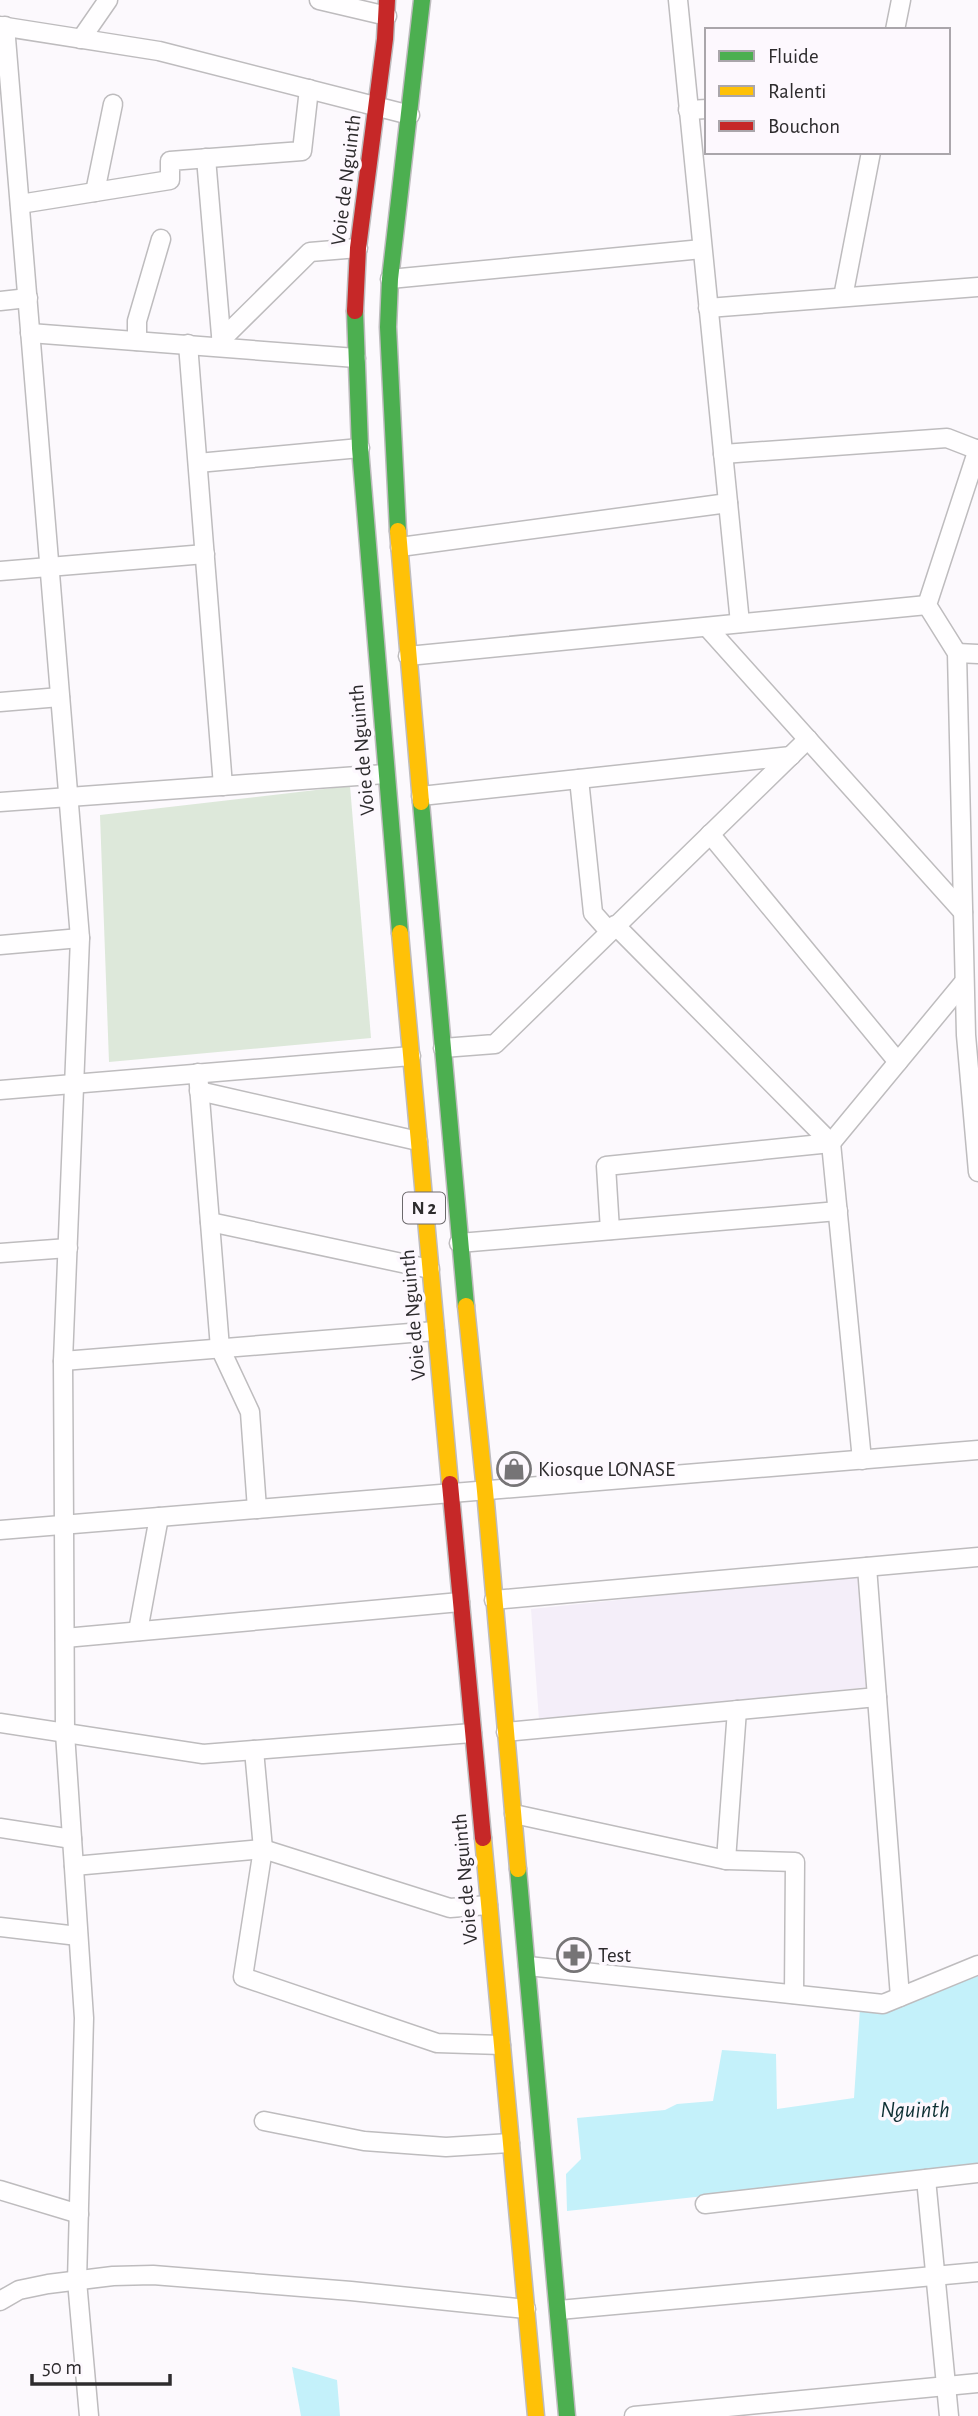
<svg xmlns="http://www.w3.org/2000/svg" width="978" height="2416" viewBox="0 0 978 2416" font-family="'Alegreya Sans',sans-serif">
<rect width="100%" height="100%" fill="#fcf9fd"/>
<path fill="#f4eef9" d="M861,1575L868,1687L539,1720L531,1609Z"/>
<path fill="#dde8da" d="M350,786L371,1038L109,1062L100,815Z"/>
<g fill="#c4f1fa">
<path d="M978,1974V2166L567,2211L566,2174L581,2159L577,2118L665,2110L677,2104L713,2101L722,2050L776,2054L777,2109L854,2098L860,2008Z"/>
<path d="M292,2367L337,2380L340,2416H301Z"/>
</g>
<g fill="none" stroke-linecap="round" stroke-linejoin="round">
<g stroke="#bebcbe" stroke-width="21">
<g id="street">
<path d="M319,0L387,16"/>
<path d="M678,0L740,623"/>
<path d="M0,26L159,51L410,115"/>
<path d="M5,26L80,938L63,1361L64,1525L65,1733L84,2018L77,2281L89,2416"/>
<path d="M895,30L901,0"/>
<path d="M81,39L108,0"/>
<path d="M688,110L707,109"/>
<path d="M206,158L222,347"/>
<path d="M95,192L113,104"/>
<path d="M20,204L170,180V161L302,151L309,89"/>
<path d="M390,279L702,249"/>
<path d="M843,297L871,152"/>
<path d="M0,301L28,298"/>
<path d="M708,308L978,287"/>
<path d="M30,333L356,358"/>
<path d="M221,340L310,252L358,248"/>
<path d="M137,341V321L161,239"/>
<path d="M188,344L223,786"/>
<path d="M978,449L927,605L957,653L966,1035L978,1172"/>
<path d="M723,454L947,438L978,450"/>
<path d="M198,463L360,448"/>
<path d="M400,547L728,503"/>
<path d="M0,571L205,554"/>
<path d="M707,627L963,912"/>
<path d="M957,653L978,654"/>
<path d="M408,656L927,605"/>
<path d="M0,702L60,697"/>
<path d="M579,779L593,913L609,931"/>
<path d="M421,796L791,756"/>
<path d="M0,802L385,774"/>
<path d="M710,834L898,1062"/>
<path d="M615,925L831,1143L862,1460"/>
<path d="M0,945L80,938"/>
<path d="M443,1048L495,1044L808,739"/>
<path d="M198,1073L220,1348L250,1412L257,1509"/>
<path d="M0,1090L411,1056"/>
<path d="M199,1091L418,1141"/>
<path d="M210,1222L430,1269"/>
<path d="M610,1230L606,1166L831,1143L964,982"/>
<path d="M459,1243L838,1211"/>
<path d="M0,1253L68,1248"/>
<path d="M63,1361L435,1331"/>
<path d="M0,1530L978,1450"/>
<path d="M867,1567L900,1997"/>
<path d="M494,1600L978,1557"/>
<path d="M138,1631L159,1517"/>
<path d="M65,1638L460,1602"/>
<path d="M0,1723L203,1754L472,1733"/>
<path d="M506,1732L877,1697"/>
<path d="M254,1750L263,1849L243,1977L437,2043L501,2045"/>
<path d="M514,1814L726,1860L795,1862L794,1994"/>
<path d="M0,1828L72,1839"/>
<path d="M726,1860L737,1710"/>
<path d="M74,1866L263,1849L450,1908L488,1905"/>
<path d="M0,1927L78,1936"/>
<path d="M528,1966L883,2004L978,1965"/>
<path d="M264,2121L364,2141L446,2147L510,2143"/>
<path d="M926,2179L949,2416"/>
<path d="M0,2190L79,2214"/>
<path d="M705,2204L978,2173"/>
<path d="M0,2301L19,2290L48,2284L113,2276L153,2275L351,2291L526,2309"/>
<path d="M559,2310L978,2272"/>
<path d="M634,2416L978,2383"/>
</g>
</g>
<g stroke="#bebcbe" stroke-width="19">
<g id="fast">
<path d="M355,311L360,448L400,933"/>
<path d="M398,531L388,327L390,279L422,0"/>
<path d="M421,802L466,1306"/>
<path d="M518,1869L567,2416"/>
</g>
</g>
<g stroke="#bebcbe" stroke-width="19">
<g id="slow">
<path d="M398,531L421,802"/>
<path d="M400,933L450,1484"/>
<path d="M466,1306L485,1491L518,1869"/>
<path d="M483,1838L536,2416"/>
</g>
</g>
<g stroke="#bebcbe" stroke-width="19">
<g id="jam">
<path d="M355,311L358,248L385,39L387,0"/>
<path d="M450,1484L483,1838"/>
</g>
</g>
<use href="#street" stroke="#fffeff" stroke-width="18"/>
<use href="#fast" stroke="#4caf50" stroke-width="16"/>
<use href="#slow" stroke="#ffc107" stroke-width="16"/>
<use href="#jam" stroke="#c62828" stroke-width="16"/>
</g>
<defs>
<g id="shop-ring" transform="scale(1.75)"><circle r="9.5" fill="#fdf8fe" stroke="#767476" stroke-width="1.5"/><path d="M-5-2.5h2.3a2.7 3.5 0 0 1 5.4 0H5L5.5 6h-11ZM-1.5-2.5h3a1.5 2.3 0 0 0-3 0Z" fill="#767476"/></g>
<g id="pharmacy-ring" transform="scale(1.75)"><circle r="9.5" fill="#fdf8fe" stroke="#767476" stroke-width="1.5"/><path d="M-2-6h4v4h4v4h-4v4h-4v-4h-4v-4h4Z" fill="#767476"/></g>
</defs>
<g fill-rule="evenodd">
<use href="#shop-ring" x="514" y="1469"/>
<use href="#pharmacy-ring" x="574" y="1955"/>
</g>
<g text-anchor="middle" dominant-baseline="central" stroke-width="7" stroke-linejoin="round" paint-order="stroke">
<rect fill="#fdf8fe" stroke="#6c696c" stroke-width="2" x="403" y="1192.5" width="42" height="31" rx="5"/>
<g font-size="19" font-weight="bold" fill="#2e2c2e">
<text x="424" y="1208">N 2</text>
</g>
<g font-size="21" fill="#2e2c2e" stroke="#fdf8fe">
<text transform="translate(346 180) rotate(-83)">Voie de Nguinth</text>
<text transform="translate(362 750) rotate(-95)">Voie de Nguinth</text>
<text transform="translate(413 1315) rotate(-95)">Voie de Nguinth</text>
<text transform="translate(465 1879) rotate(-95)">Voie de Nguinth</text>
</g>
<g font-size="21" fill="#2e2c2e" stroke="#fdf8fe" text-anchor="start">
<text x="538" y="1469">Kiosque LONASE</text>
<text x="598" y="1955">Test</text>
</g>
<g font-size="23" font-style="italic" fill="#0f3034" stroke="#fdf8fe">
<text x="915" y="2110">Nguinth</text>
</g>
</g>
<rect x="705" y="28" width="245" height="126" fill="#fdf8fe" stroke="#aaa6ab" stroke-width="2"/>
<rect x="719" y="51" width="35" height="10" fill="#4caf50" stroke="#aaa6ab" stroke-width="2"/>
<text x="768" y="63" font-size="21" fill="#2e2c2e">Fluide</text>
<rect x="719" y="86" width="35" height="10" fill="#ffc107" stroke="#aaa6ab" stroke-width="2"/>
<text x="768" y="98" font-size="21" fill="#2e2c2e">Ralenti</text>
<rect x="719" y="121" width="35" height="10" fill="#c62828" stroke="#aaa6ab" stroke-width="2"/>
<text x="768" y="133" font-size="21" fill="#2e2c2e">Bouchon</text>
<path d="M32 2374v10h138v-10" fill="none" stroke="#2e2c2e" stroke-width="3.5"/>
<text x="42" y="2374" font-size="21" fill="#2e2c2e" stroke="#fdf8fe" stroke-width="5" paint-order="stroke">50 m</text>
</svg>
